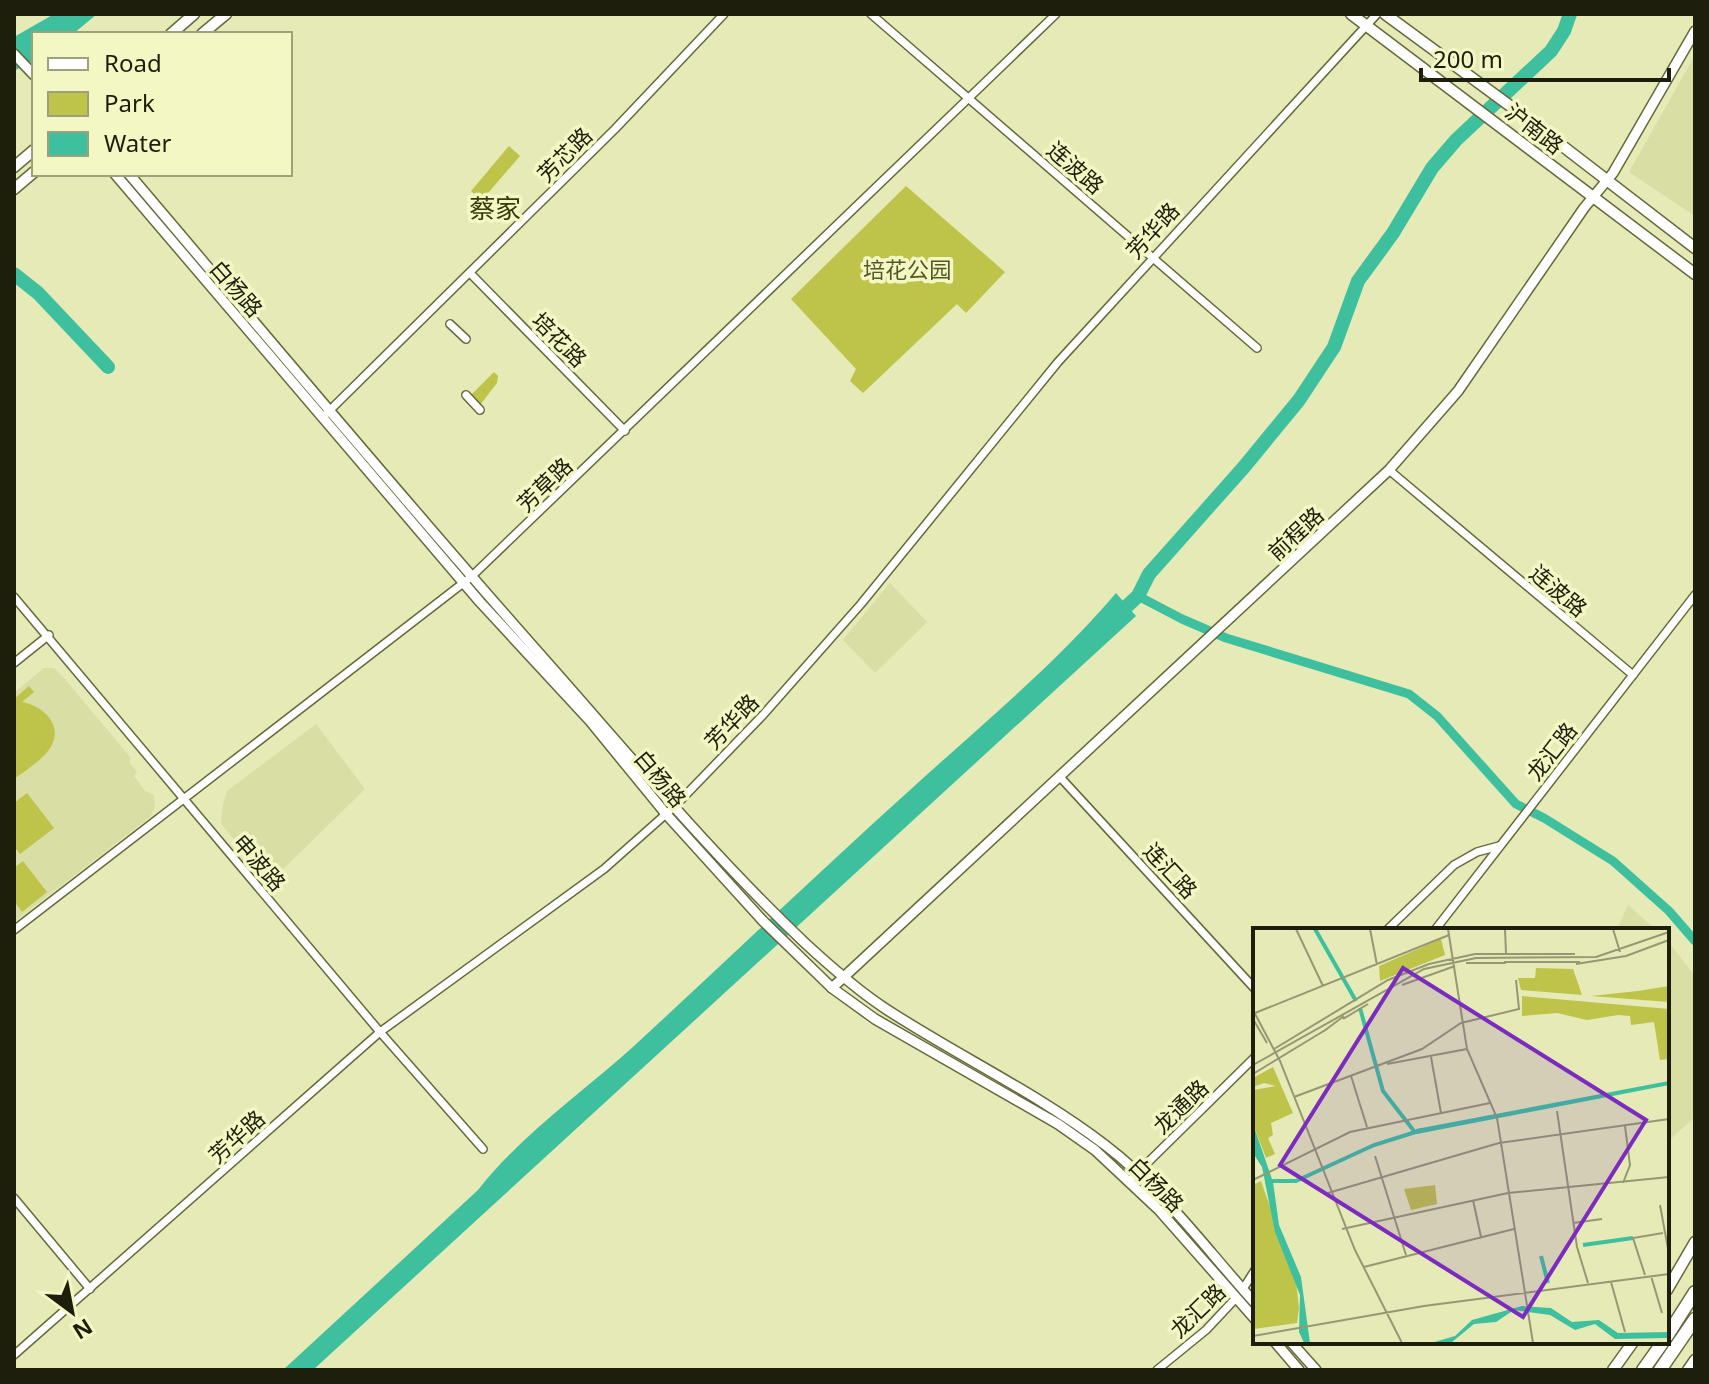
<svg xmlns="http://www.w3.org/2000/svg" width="1709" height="1384" viewBox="0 0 1709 1384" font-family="'Noto Sans','Noto Sans SC',sans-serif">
<rect width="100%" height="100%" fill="#e5eab7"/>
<g fill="#d9dea4">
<path d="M1695,55V216L1629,172Z"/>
<path d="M890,583L927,622L875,673L843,640Z"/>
<path d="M44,668H54L63,677L131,758L129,762L137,772L134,776L145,791L154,795L155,807L150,817L15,921L14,693Z"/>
<path d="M316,724L365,789L270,882L221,824L223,804L227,791Z"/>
<path d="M1628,905L1656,930H1617Z"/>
<path d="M1667,940L1695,976V1117L1667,1142Z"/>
</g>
<g fill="#bec349">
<path d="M509,146L520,156L482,200L471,191Z"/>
<path d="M906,186L1005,272L966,313L957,304L863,393L850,381L856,369L791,299Z"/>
<path d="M494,372L498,376L497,383L480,405L471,395Z"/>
<path d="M29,686L34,692L22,702C45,706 66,728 48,751C39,762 25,771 14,779V699Z"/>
<path d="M27,793L54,828L20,854L14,846V803Z"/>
<path d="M23,861L47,892L22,912L14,901V868Z"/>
</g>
<g fill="#3ec09e">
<path d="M54,14H97L73,34H34V60L14,71V37Z"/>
<path d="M1116,593L1136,616L313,1370H283L478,1190C522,1134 582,1093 634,1046C726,961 817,874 910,790C979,727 1056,664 1116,593Z"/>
</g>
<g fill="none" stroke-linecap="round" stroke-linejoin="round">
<path stroke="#3ec09e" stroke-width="9" d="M1138,596L1182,619L1226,638L1409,694L1437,716L1516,804L1544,818L1613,861L1669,911L1695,941"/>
<g stroke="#3ec09e" stroke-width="14">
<path d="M14,274L38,293L108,367"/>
<path d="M1115,617L1138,596L1149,574L1244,467L1299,400L1334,347L1358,281L1393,233L1432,168L1456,140L1551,51L1564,31L1570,14"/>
</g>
<g stroke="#66693b" stroke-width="10">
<g id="street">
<path d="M871,14L1257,348"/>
<path d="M470,273L625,431"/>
<path d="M450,324L466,339"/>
<path d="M466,395L480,410"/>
<path d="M323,417L615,129L724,14"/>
<path d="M1389,470L1633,675"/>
<path d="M14,597L380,1032L483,1149"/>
<path d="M14,663L49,635"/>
<path d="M1060,777L1255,989"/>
<path d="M14,930L471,577L1056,14"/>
<path d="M1387,930L1454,865L1477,852L1499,846"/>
<path d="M1435,930L1695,595"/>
<path d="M1130,1180L1255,1057"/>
<path d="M14,1198L90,1289"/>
<path d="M1243,1289L1255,1270"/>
<path d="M14,1355L380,1032L604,869L675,806L763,715L861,604L1058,362L1377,14"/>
<path d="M1157,1370L1206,1330L1236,1298"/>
</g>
</g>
<g stroke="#66693b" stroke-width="12">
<g id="secondary">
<path d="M14,54L34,75"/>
<path d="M115,174L480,602L590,721L666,814L763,921L832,988L875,1019L1058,1124L1095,1150L1159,1210L1255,1319"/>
<path d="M129,174C265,334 399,495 538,652C625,750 709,852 805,943C831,967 857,990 886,1009C958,1056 1037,1093 1105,1145C1163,1189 1206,1249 1255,1303"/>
<path d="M832,988L1389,470L1458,391L1584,208L1613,173L1695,31"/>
<path d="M1275,1342L1299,1370"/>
<path d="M1291,1342L1316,1370"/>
</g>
</g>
<g stroke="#66693b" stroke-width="13">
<g id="primary">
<path d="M1351,14L1695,274"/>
<path d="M1385,14L1517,111L1695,248"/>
<path d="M171,34L194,14"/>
<path d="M202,34L226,14"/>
<path d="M14,167L34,150"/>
<path d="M14,189L34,172"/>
<path d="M1667,1290L1695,1242"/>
<path d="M1613,1370L1633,1342"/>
<path d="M1688,1370L1695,1360"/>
</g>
</g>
<g stroke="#66693b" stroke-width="15">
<g id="highway">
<path d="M1667,1336L1695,1292"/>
<path d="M1643,1370L1663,1342"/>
<path d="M1660,1370L1695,1319"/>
</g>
</g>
<use href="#street" stroke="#fff" stroke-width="7"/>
<use href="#secondary" stroke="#fff" stroke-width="9"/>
<use href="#primary" stroke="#fff" stroke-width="10"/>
<use href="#highway" stroke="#fff" stroke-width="12"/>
</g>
<g text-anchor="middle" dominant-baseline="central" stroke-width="7" stroke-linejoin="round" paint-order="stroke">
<g font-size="22" fill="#1d1e0b" stroke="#f2f7c4">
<text transform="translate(1535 128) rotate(38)">沪南路</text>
<text transform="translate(564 154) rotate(-45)">芳芯路</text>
<text transform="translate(1076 167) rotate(41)">连波路</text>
<text transform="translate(1152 230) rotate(-48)">芳华路</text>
<text transform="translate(237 288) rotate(49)">白杨路</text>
<text transform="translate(560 339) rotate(45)">培花路</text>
<text transform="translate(544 484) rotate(-44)">芳草路</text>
<text transform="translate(1295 533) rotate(-43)">前程路</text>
<text transform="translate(1559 590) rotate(40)">连波路</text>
<text transform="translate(731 721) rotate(-46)">芳华路</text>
<text transform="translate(1551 751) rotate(-52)">龙汇路</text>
<text transform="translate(661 778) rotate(50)">白杨路</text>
<text transform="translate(260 862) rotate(49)">申波路</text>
<text transform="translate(1171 870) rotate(47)">连汇路</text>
<text transform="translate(1180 1106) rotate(-44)">龙通路</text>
<text transform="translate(236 1136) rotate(-42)">芳华路</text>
<text transform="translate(1157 1184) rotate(45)">白杨路</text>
<text transform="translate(1197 1310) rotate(-44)">龙汇路</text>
</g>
<g font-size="22" fill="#555824" stroke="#f2f7c4">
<text x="907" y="269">培花公园</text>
</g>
<g font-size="26" fill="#383a0a" stroke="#f2f7c4">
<text x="495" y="208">蔡家</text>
</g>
</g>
<g transform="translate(1253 928)">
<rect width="416" height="416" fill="#e5eab7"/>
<path d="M188,11L192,27L127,53L126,38ZM283,40L320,41L329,67L268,62L265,50H282ZM416,58V74L338,68L385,63ZM269,68L416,81V131L407,132L401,94L378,97L377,88L365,87L334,92L304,85L269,88ZM20,139L40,185L18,195L20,207L15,210L22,226L13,230L0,196V162L23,158L11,155L0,159V150ZM8,253L43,353L46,380L44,395L0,401V257ZM182,257L184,276L158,282L151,261Z" fill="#bec349"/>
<path d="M416,153V157L164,206L163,201ZM0,196L20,254L26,297L48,349L57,415H51L46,404L47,367L22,304L9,239L0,225ZM269,378L298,380L319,394L346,392L365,405L416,404V410L362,411L342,396L322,402L297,387L261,382L243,394L221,396L199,414L178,415L202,408L219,392Z" fill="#3ec09e"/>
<path fill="none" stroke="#3ec09e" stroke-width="4" d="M62,1L103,73M107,80L130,163L161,203M15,253H43L121,217L169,202M330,317L380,310M288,328L295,355"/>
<path fill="none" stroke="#959872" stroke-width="2" d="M43,1L70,58M117,1L124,37M195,1L214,121L244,190L280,415M252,1L253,25M360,1L367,24M251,34H327M213,35H253M323,36L373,28L416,12M149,57L202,38M0,82L27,133L102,322L149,415M2,85L196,7M0,91L14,115M90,91L115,76M71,103L91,88M21,121L135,52L176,36L222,26H322M178,129L188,185M134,136L214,121M0,137L171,41L223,30L343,29L416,4M0,146L74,101M98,148L114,199M41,169L169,121L208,95L266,81L263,52M304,183L324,319L335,355M122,228L153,327M0,252L97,204L237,175M370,255L377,237L372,198M75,265L246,215L416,191M220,272L228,309M407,277L416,326M320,295L349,291M89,301L255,265L416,249M111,339L261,301M392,347L380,310L410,305M398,348L409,385M358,354L372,404M0,408L171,378L416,346"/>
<path fill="#7b2cbf" fill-opacity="0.15" stroke="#7b2cbf" stroke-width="4" d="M150,40L393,192L270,389L27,237Z"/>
<rect width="416" height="416" fill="none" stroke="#1d1e0b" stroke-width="4"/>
</g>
<rect width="1709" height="1384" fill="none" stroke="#1d1e0b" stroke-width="32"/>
<rect x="32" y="32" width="260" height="144" fill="#f2f7c4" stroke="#9da07a" stroke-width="2"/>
<rect x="48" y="58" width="40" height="12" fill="#ffffff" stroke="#9da07a" stroke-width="2"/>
<text x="104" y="72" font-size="24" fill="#1d1e0b">Road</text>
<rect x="48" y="92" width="40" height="24" fill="#bec349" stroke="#9da07a" stroke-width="2"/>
<text x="104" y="112" font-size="24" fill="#1d1e0b">Park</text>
<rect x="48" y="132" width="40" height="24" fill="#3ec09e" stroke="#9da07a" stroke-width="2"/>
<text x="104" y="152" font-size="24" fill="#1d1e0b">Water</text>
<g transform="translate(72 1312) rotate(148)" stroke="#f2f7c4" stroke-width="6" paint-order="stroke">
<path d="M0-6L14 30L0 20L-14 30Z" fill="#1d1e0b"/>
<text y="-12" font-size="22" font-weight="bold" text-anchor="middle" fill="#1d1e0b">N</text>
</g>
<path d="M1421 68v12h248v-12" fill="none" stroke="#1d1e0b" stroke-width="4"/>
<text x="1433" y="68" font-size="24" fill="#1d1e0b" stroke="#f2f7c4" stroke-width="6" paint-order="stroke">200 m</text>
</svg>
